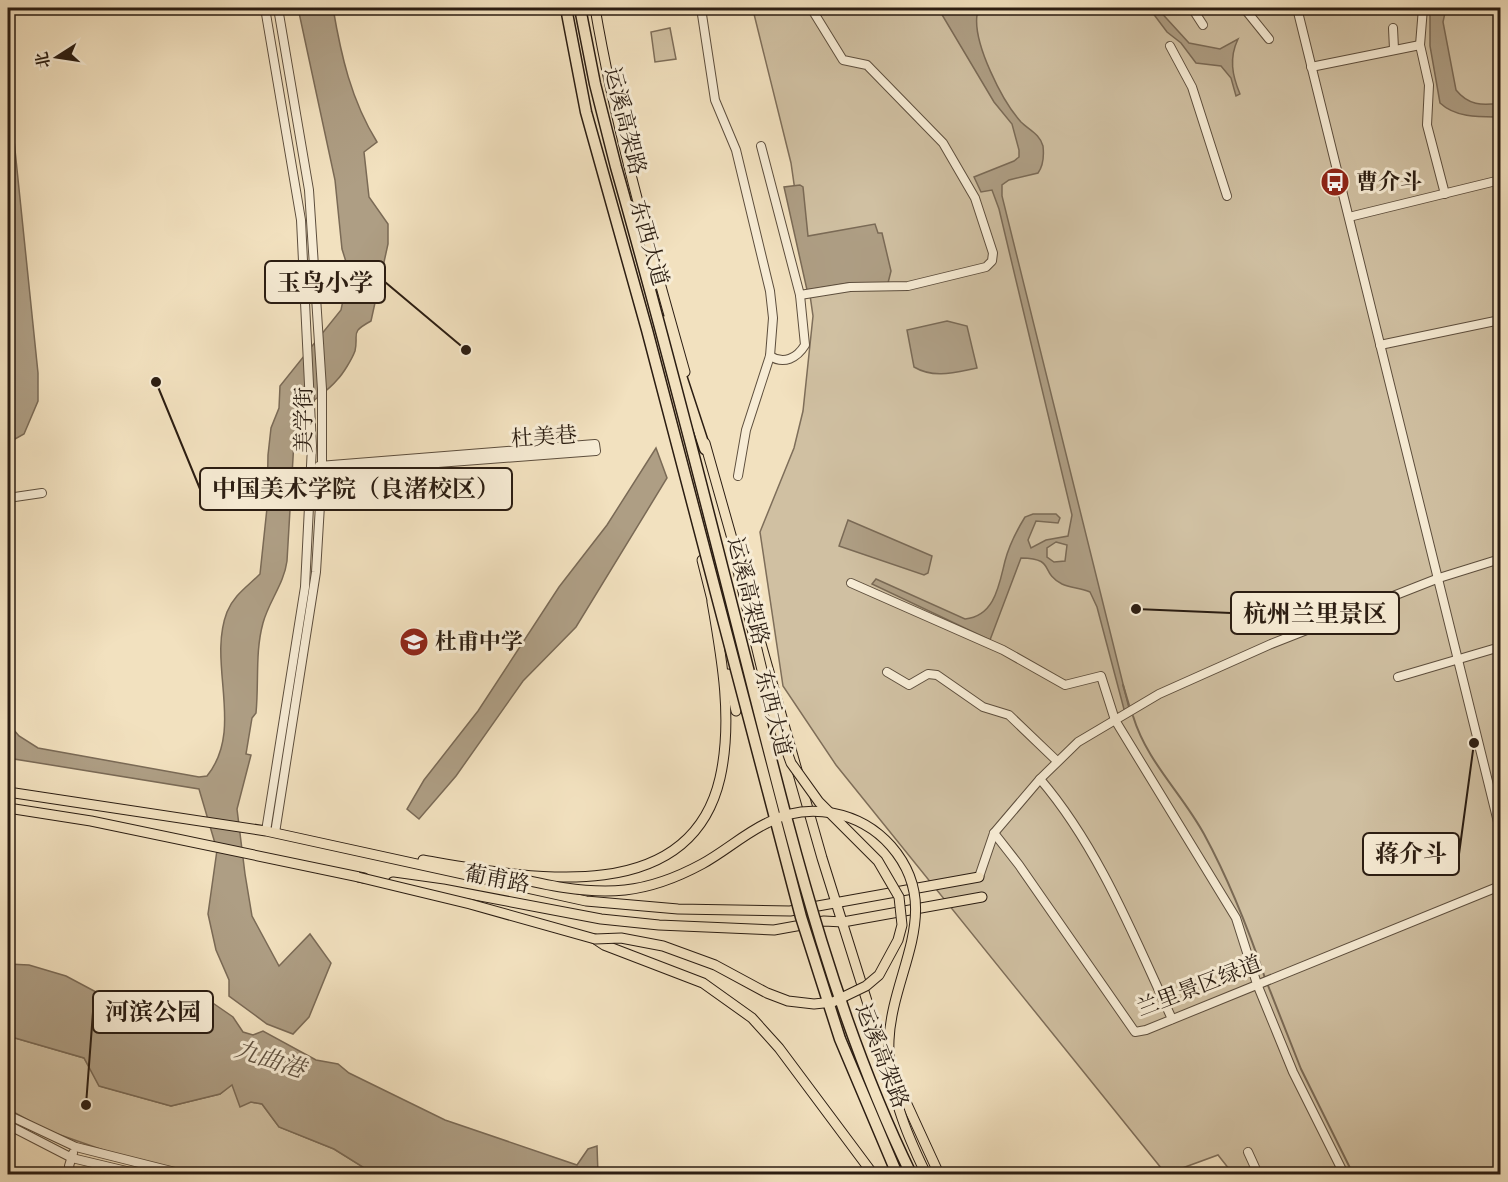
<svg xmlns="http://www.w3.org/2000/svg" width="1508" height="1182" viewBox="0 0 1508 1182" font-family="Alegreya,'Noto Serif SC',serif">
<rect width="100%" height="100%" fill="#f2e1bf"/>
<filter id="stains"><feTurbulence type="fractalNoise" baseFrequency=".00333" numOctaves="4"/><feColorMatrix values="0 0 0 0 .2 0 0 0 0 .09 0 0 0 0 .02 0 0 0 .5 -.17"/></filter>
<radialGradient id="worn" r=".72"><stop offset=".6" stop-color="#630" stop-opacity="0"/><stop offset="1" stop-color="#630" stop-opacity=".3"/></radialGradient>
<g fill="#d0c0a2" stroke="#7e6e5a" stroke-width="1.5">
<path d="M755,8H1500V1174H1233L1218,1155L1166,1174L836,765L783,686L760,532L794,448L803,411L813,316L791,163L753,10Z"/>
<path d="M670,28L676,59L655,62L651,32Z"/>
<path d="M8,1036L84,1058L100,1086L171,1106L220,1094L232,1084L251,1102L262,1104L279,1127L334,1149L363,1167L369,1174H193L126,1158L46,1130L8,1109Z"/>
</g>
<g fill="#ae9e84" stroke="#7a6a56" stroke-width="1.5" fill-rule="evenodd">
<path d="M298,8H333C341,55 351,100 377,142L364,152L369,197L388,224V244L371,321C349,333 359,333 355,351C352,359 343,374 337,380C323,397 303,403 295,424L287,561C284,584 269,601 263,623C255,652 259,682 256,713L252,718L246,754L251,755L237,809L245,874L252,916L279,966L310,934L331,963L309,1017L293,1034L267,1024L229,996V980L216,950L208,914L217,850L199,789L8,758V723L19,736L38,748L199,777L207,776C245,729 207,664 227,612C234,595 247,587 260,574L267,508L268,455L271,428L279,408L280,386L341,310L346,286L347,265L342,249L335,180Z"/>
<path d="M938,8H990L977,15C973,43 1002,101 1021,122C1029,130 1040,134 1043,146C1044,155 1043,166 1038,173L1009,180L1002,185V196L1129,708L1125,713L1097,607L1090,592C1081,588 1070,588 1062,584C1038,571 1057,559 1021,558L990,640L872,584L876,579L965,619C995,616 999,585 1005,561C1009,546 1017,530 1025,517L1033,514H1056L1060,518L1058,523L1036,521L1028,540L1031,548L1046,540L1068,536L1072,515L999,209L992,190L981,192L974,177L1014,161L1019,157V150L1012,124L994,102ZM1056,542L1067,545L1065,561L1054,562L1047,557V548Z"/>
<path d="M1149,8H1157L1189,43L1220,49L1238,39C1229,58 1232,75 1240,94L1236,96L1231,78L1221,66L1196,63L1181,43L1167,32Z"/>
<path d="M1430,8H1446L1443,22L1456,90C1468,105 1482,106 1500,103V117C1480,117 1456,118 1440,103L1430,46Z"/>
<path d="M8,82L38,373V401L24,434L8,443Z"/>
<path d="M800,185L803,187L808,236L875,224L878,233H882L891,271L888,283H849L807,290L784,187Z"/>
<path d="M947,321L967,326L977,368C956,372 934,379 914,367L907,330Z"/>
<path d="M656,448L667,478L576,627L523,681L456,776L419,819L407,809L424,780L478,711L559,587L607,525Z"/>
<path d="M848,520L932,556L928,573L924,575L839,546Z"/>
<path d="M8,964L29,965L66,976L96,992L167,1017L207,999L233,1017L243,1032L253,1035L263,1031L316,1060L338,1064L349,1073L445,1120L577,1165L588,1149L597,1146L598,1174H369L363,1167L334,1149L279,1127L262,1104L251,1102L240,1107L232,1085L220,1094L171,1106L99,1086L84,1058L8,1036Z"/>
</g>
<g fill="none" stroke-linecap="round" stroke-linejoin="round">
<g stroke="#7a6a56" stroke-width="2">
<path d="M1123,685L1129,705"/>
<path d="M1133,716C1147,762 1181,792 1204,834C1229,880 1248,928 1265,978"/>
<path d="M1267,983L1301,1069L1353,1174"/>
</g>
<g stroke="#5d4e3d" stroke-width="10">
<g id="minor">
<path d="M265,8L301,220L312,446L305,587L266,831"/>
<path d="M701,8L715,100L736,150L770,291L773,318L770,356L746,430L738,476"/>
<path d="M1192,8L1203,25"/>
<path d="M1244,8L1269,39"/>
<path d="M1297,8L1500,830"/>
<path d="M1423,8L1420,45L1429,85L1427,125L1445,194"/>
<path d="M1393,28L1394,49"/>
<path d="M1170,46L1192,87L1227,196"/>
<path d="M1311,67L1420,45"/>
<path d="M761,146L800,295L805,345C797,358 784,365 770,356"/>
<path d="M1349,217L1500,180"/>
<path d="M800,295L850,287L908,286L986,267L992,261L993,253L975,198L943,143L867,65L843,60L811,8"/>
<path d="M1380,345L1500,320"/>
<path d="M319,466L595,444L596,451L320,472"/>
<path d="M8,498L42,493"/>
<path d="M851,583L1003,650L1065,685L1101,676L1115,720L1236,918L1257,984L1293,1072L1344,1174"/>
<path d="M887,672L909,685L928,674L937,675L983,707L1009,715L1057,761"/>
<path d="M1398,677L1500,647"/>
<path d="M1040,779C1099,848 1134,937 1172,1019"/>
<path d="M275,833L316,572L322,472V389L309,190L278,8"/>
<path d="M994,833L1019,865L1135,1032L1146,1030L1500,886"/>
<path d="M979,877L994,833L1040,779L1078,742L1159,694L1271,644L1439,578L1500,559"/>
<path d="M8,1115L76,1147L183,1174"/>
<path d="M8,1125L72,1158L139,1174"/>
<path d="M1248,1152L1258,1174"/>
<path d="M71,1174L69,1166L73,1153"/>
</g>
</g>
<g stroke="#2b1d12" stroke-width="11">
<g id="major">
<path d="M573,8C599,141 637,272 673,403C707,529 738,655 771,781"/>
<path d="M595,8C616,131 651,251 685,372"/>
<path d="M705,443L742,574"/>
<path d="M702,560L714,608"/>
<path d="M750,605L822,858L883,1052L939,1174"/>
<path d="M728,674L736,711"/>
<path d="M8,792L266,831L586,901L678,909L790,911L979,877"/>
<path d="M8,808L91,821L364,878"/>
<path d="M785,835L829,989"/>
<path d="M423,860C522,877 689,912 720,778C733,721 722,659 712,602"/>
<path d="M393,882L443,889L601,919L659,925L774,930L824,921L843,922L982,897"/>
<path d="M595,939L604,945L703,983L752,1018L779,1048L873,1174"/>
<path d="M839,1019L858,1068"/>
<path d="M887,1139L904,1174"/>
</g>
</g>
<g stroke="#2b1d12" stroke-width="13">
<path id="highway" d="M663,321L705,449"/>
</g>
<use href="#minor" stroke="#f7ecd5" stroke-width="8"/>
<use href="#major" stroke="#f2e1bf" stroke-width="9"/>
<use href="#highway" stroke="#f2e1bf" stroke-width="10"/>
<g stroke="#2b1d12" stroke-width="11" stroke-linecap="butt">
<g id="major-bridge">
<path d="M486,871C530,881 579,895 625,890C652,887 678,877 702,864C724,852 744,834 767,823C808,801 860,811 891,846C946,909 892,971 889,1040C887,1088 906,1133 926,1174"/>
<path d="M358,877L470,904L595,939L621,938L663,946L715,965L767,993L788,1001L814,1004L833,1002L866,986L879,975L898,940L902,925L899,897L878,861L819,802L791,763L771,707L737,567"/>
</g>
</g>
<g stroke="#2b1d12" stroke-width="13" stroke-linecap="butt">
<g id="highway-bridge">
<path d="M566,8L586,112L647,330L801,917L840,1039L897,1174"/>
<path d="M580,8L595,84L616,167C665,340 709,514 753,688C795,854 836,1020 911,1174"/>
</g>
</g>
<use href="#major-bridge" stroke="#f2e1bf" stroke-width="9"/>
<use href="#highway-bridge" stroke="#f2e1bf" stroke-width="10"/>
</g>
<defs>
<g id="bus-disc" transform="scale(1.5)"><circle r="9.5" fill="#8f2418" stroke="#f7ecd5"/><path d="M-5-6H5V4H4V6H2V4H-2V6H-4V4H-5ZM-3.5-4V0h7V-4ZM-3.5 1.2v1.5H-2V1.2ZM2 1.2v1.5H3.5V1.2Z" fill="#fff"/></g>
<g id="school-disc" transform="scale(1.5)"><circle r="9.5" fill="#8f2418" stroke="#f7ecd5"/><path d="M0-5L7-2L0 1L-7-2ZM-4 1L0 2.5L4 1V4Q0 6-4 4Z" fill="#fff"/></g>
</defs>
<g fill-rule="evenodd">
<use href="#bus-disc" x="1335" y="182"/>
<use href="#school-disc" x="414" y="642"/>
</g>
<g text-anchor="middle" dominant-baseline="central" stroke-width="6" stroke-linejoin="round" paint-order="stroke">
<g font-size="22" fill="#2b1d12" stroke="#f7ecd5">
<text transform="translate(625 121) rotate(76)">运溪高架路</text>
<text transform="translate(649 243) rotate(74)">东西大道</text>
<text transform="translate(304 420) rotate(-90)">美学街</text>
<text transform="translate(544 437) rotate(-4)">杜美巷</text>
<text transform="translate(748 591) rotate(76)">运溪高架路</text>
<text transform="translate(773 713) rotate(76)">东西大道</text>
<text transform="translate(497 879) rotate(11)">葡甫路</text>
<text transform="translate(1199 986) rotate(-21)">兰里景区绿道</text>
<text transform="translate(882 1056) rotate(69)">运溪高架路</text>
</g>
<g font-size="22" font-weight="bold" fill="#2b1d12" stroke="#f7ecd5" text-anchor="start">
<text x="1356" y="182">曹介斗</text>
<text x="435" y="642">杜甫中学</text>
</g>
<g font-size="24" font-style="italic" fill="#5f5140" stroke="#f7ecd5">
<text transform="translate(270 1059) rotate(18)">九曲港</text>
</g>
</g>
<path fill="none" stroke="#2b1d12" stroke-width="2" d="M466 350L385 282M156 382L200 489M1136 609L1231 613M1474 743L1459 854M86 1105L93 1012"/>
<g fill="#2b1d12" stroke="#f7ecd5" stroke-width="2">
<circle cx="466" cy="350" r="6"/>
<circle cx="156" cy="382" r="6"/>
<circle cx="1136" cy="609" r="6"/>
<circle cx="1474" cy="743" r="6"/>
<circle cx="86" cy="1105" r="6"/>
</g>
<g fill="#f7ecd5" stroke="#2b1d12" stroke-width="2">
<rect x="265" y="261" width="120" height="42" rx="6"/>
<rect x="200" y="468" width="312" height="42" rx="6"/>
<rect x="1231" y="592" width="168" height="42" rx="6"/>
<rect x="1363" y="833" width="96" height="42" rx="6"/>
<rect x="93" y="991" width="120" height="42" rx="6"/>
</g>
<g font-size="24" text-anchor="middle" font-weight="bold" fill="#2b1d12">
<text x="325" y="291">玉鸟小学</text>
<text x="356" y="497">中国美术学院（良渚校区）</text>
<text x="1315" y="622">杭州兰里景区</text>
<text x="1411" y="862">蒋介斗</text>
<text x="153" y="1020">河滨公园</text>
</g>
<rect width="1508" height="1182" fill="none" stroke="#f2e1bf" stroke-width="30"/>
<rect x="9" y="9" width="1490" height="1164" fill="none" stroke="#2b1d12" stroke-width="3"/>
<rect x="15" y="15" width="1478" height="1152" fill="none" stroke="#2b1d12" stroke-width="1.5"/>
<g transform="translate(57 57) rotate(258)" stroke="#f7ecd5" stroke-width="4.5" paint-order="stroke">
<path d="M0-4.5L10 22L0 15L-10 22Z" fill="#2b1d12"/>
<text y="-9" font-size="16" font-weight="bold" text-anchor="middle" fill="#2b1d12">北</text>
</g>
<rect width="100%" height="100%" filter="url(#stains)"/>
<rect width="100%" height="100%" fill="url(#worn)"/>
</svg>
